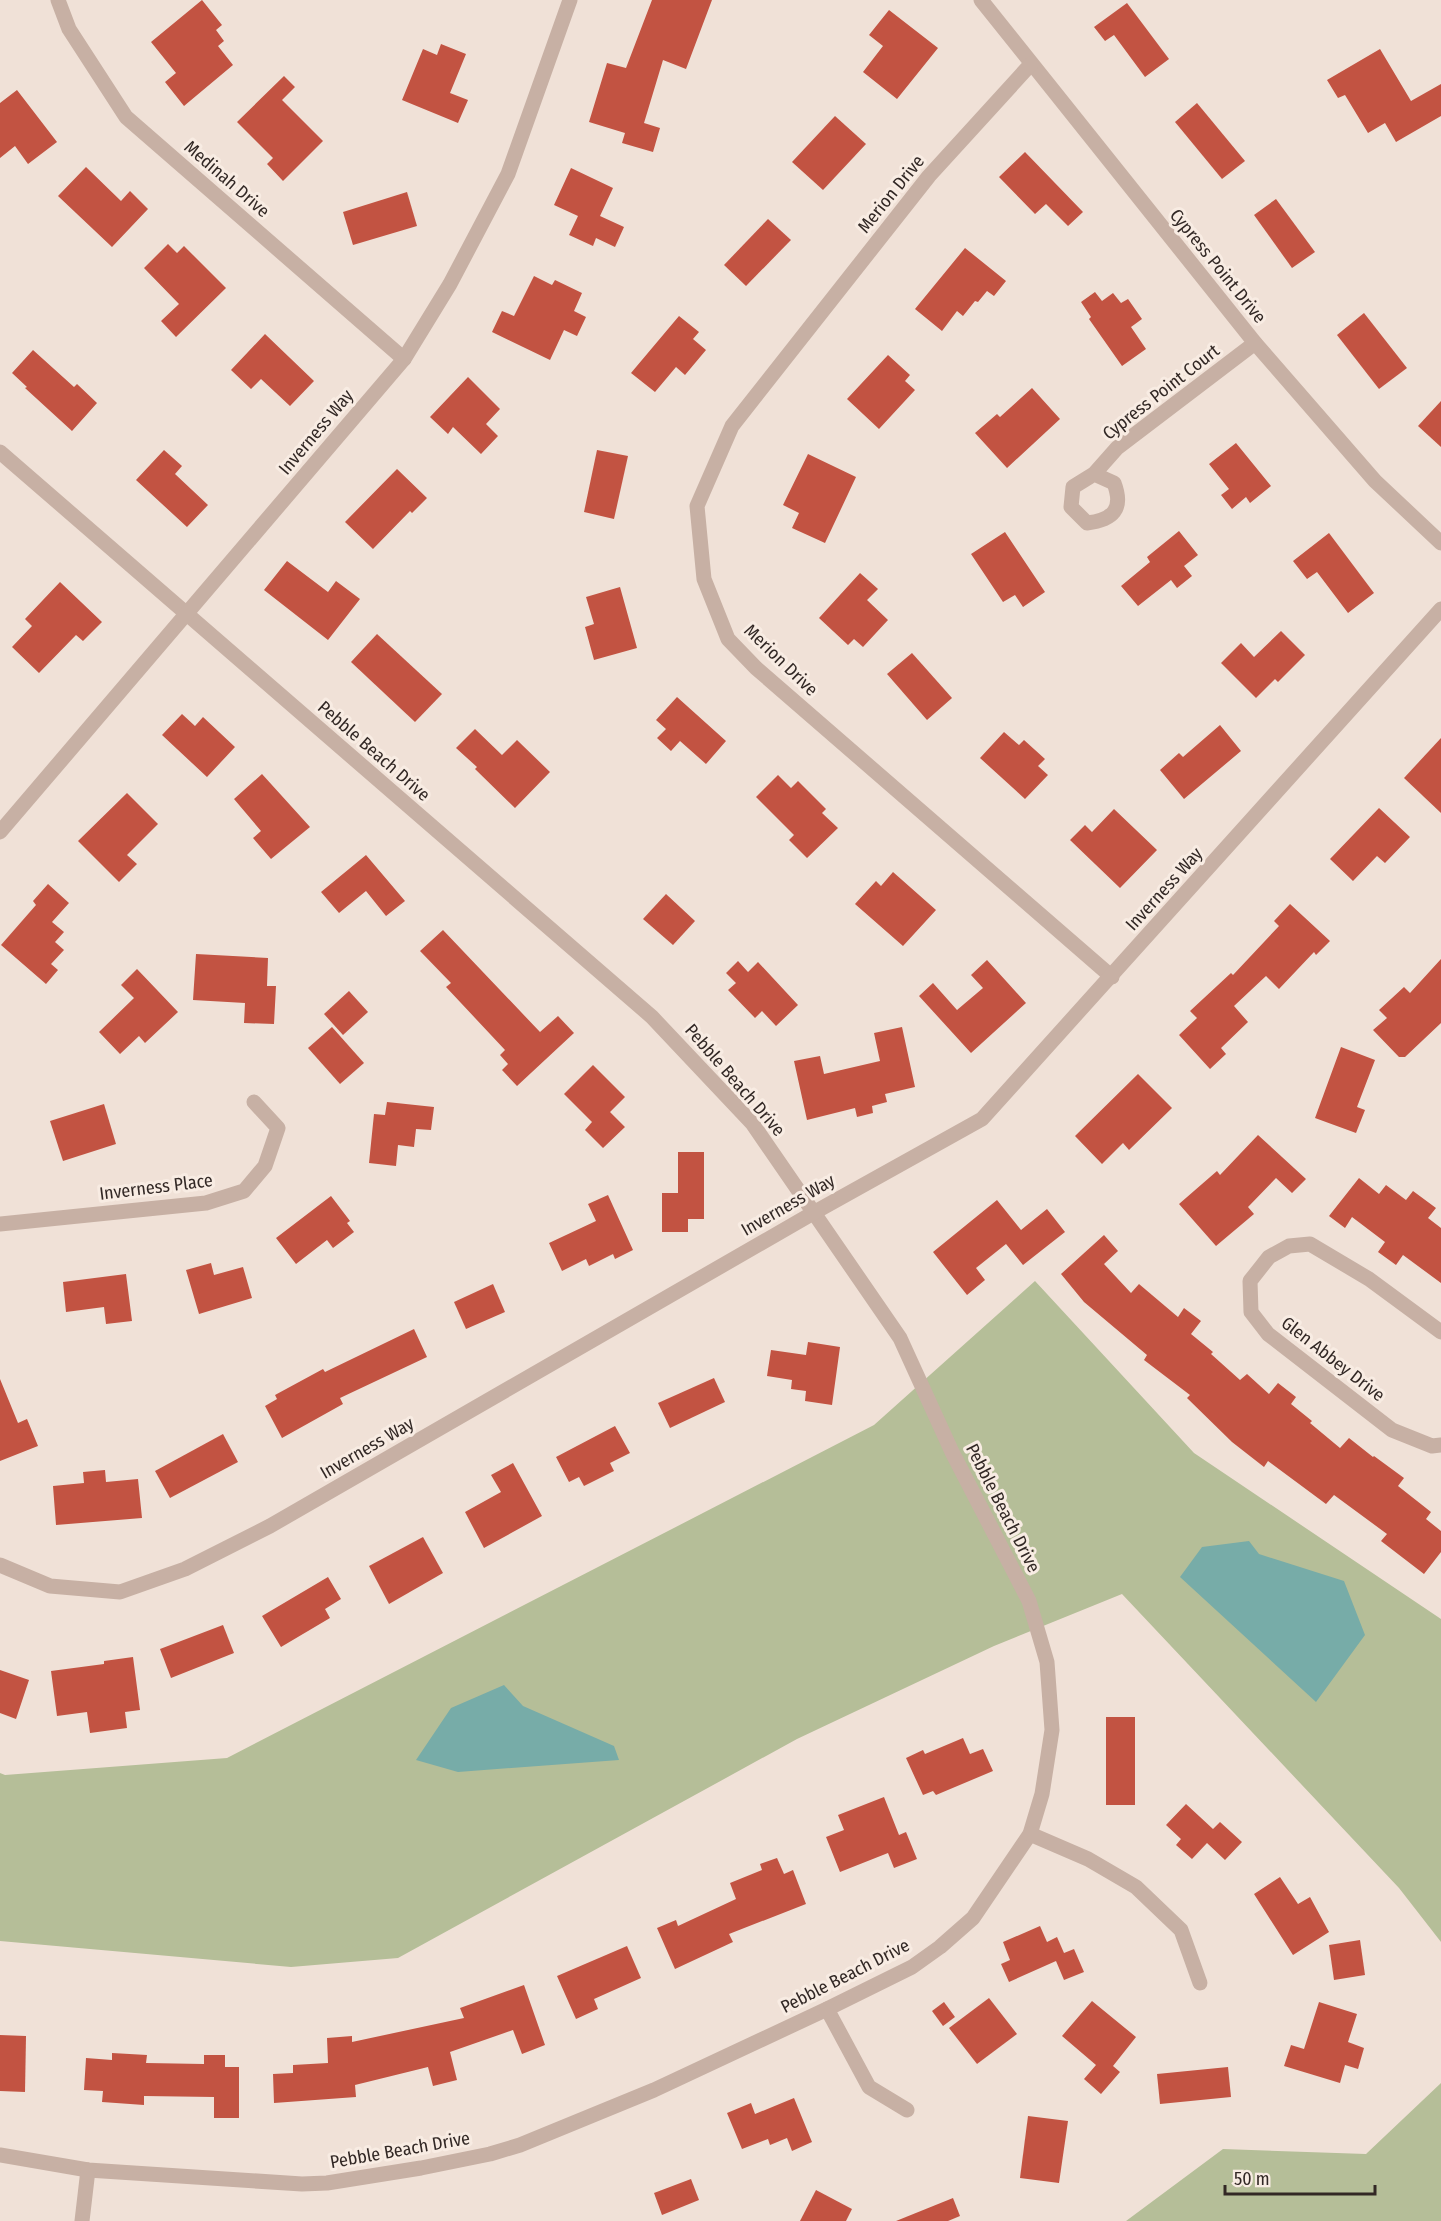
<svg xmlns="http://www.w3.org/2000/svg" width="1441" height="2221" viewBox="0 0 1441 2221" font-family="'Fira Sans Condensed',sans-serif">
<rect width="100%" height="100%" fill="#f0e1d7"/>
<g fill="#b5be98">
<path d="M1035,1281L1194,1453L1441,1619V1942L1399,1888L1122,1594L994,1646L797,1739L398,1958L291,1967L0,1941V1773L5,1775L227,1758L874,1425Z"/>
<path d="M1441,2083V2221H1126L1223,2149L1366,2154Z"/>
</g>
<g fill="#77aca8">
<path d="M1249,1541L1259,1554L1344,1581L1365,1635L1316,1702L1180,1577L1202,1547Z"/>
<path d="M504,1685L523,1706L614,1746L619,1760L458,1772L416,1760L451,1708Z"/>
</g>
<g fill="#c25342">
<path d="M202,0L222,25L216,30L224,41L218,46L233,65L184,106L165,82L176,73L151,42Z"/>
<path d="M652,0H712L686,69L663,60L644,123L660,128L653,152L622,143L625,133L589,122L607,63L626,68Z"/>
<path d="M1127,3L1169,59L1145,77L1114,35L1105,41L1094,27Z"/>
<path d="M889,10L938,48L897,99L863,72L883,46L869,35Z"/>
<path d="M441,44L466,54L450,93L468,100L458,123L402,100L423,49L437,55Z"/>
<path d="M1380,49L1411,101L1441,84V116L1396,142L1385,123L1368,133L1345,95L1338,98L1327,80Z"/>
<path d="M284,76L295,87L282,100L323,141L283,181L267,164L273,158L237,122Z"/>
<path d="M17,90L57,142L28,164L15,146L0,158V103Z"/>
<path d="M1197,103L1245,161L1222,179L1175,122Z"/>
<path d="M835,116L866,144L823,190L792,162Z"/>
<path d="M1025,152L1083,212L1068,226L1046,204L1035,214L999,177Z"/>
<path d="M86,167L121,201L130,191L148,209L112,247L58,196Z"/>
<path d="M571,168L613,188L600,216L624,227L615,247L596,238L593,246L569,235L578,216L554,205Z"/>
<path d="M407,192L417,226L353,245L343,212Z"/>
<path d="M1276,199L1315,252L1292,268L1254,215Z"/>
<path d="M768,219L791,240L746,286L724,265Z"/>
<path d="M168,244L177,253L184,246L226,288L176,337L161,321L179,304L144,268Z"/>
<path d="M965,248L1006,281L994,296L987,291L978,302L975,301L963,316L957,311L942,331L915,309Z"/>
<path d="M534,276L552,285L555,280L582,293L574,311L586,317L577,336L564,330L550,360L492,332L502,311L514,316Z"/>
<path d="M1095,292L1102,301L1113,293L1121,303L1128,299L1142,319L1131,327L1146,349L1122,366L1089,319L1091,317L1081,302Z"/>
<path d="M1364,313L1407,368L1379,389L1337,335Z"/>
<path d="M679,316L699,332L693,339L706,350L685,375L676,367L655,392L631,373Z"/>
<path d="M265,334L314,381L290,406L261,379L251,389L231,370Z"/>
<path d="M33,350L74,387L77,384L97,403L72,431L25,388L27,387L12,373Z"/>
<path d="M888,355L910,375L905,381L915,390L879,429L847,399Z"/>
<path d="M468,377L500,409L486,424L498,436L481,454L453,427L448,434L430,417Z"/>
<path d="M1032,388L1060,419L1007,468L975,433L997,414L1000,417Z"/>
<path d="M1441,401V447L1418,426Z"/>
<path d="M1236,443L1271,486L1250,503L1246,497L1232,509L1221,495L1229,489L1209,464Z"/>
<path d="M164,450L182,466L175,474L208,505L187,527L136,480Z"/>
<path d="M597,450L628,456L614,519L584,512Z"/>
<path d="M808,454L856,477L825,543L792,528L799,513L783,505Z"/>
<path d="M397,469L427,498L412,513L410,511L373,549L345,522Z"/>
<path d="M1179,531L1198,555L1184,566L1192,576L1177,588L1171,580L1138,606L1121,586L1150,562L1147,557Z"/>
<path d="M1005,532L1045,592L1023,607L1015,595L1003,602L971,554Z"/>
<path d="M1329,533L1374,593L1348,613L1317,572L1307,579L1293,561Z"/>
<path d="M287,561L328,592L336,581L360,599L328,640L264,590Z"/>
<path d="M860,573L878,589L867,600L888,620L863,647L854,639L848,645L819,618Z"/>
<path d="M60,582L102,622L83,641L76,635L39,673L12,647L32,626L25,619Z"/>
<path d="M620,587L637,648L594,660L585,627L594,624L586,597Z"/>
<path d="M1281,631L1305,655L1278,682L1275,679L1256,698L1221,663L1241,643L1254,657Z"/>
<path d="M377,634L442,694L415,722L351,662Z"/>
<path d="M912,653L952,698L927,720L887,674Z"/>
<path d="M677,697L726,741L706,764L680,741L671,751L657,738L666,729L656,720Z"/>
<path d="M182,714L195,726L203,717L235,747L207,777L162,735Z"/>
<path d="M1220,725L1241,751L1184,799L1160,770L1179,753L1183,757Z"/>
<path d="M475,729L502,755L517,740L550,772L515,808L475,769L477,767L456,748Z"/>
<path d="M1004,732L1019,745L1024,740L1045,759L1038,766L1048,775L1025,799L980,758Z"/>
<path d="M1441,738V813L1404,778Z"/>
<path d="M262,774L310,827L271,859L253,838L261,831L234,799Z"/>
<path d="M778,775L791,788L798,781L826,809L822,813L838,828L807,858L789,840L794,835L756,797Z"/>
<path d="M127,793L158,824L127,855L137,864L119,882L78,841Z"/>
<path d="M1379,808L1410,837L1385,863L1377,856L1353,881L1330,859Z"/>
<path d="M1114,809L1157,850L1120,888L1070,840L1085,825L1092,832Z"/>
<path d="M366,855L405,901L386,916L366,891L339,913L321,892Z"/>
<path d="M893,872L936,910L903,946L855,904L876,881L881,886Z"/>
<path d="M48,884L69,903L52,922L64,932L55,942L64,950L51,964L58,970L46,984L1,945L36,905L33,901Z"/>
<path d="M666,894L695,921L673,945L643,919Z"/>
<path d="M1290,904L1330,941L1316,955L1314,952L1279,989L1266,976L1234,1006L1248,1022L1221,1048L1226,1054L1210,1069L1179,1035L1197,1018L1190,1011L1231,973L1233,975L1279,926L1274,921Z"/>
<path d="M443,930L540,1032L558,1016L574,1033L517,1086L502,1070L508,1064L500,1055L505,1050L446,987L451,983L420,951Z"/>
<path d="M196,954L268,958L267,986H276L274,1024L244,1023L245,1003L193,1000Z"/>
<path d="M1441,959V1023L1405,1057H1399L1373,1030L1387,1018L1379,1010L1404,987L1410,993Z"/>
<path d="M987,960L1026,1003L971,1053L919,996L933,983L957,1010L983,988L971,975Z"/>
<path d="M738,961L748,972L758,962L798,1005L776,1026L762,1011L755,1018L728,990L736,983L726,973Z"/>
<path d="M137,969L178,1012L145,1043L139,1036L120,1054L99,1032L134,998L121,985Z"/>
<path d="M349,991L368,1012L343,1035L324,1014Z"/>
<path d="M332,1027L364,1063L340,1084L308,1048Z"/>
<path d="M902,1027L915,1087L885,1094L887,1102L872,1106L873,1113L857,1117L855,1108L807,1120L794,1061L820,1056L824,1074L880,1061L874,1033Z"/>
<path d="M1341,1047L1375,1060L1357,1107L1365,1110L1356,1133L1315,1118Z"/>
<path d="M593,1065L625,1097L610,1112L625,1127L603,1148L585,1130L592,1122L564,1094Z"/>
<path d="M1138,1074L1172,1108L1129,1150L1123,1143L1102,1164L1075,1136Z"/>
<path d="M387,1102L434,1107L431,1130L416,1129L414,1147L398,1145L396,1166L369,1163L374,1114L385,1115Z"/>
<path d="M104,1104L116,1144L63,1161L50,1121Z"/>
<path d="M1258,1135L1306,1179L1292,1193L1276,1178L1248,1207L1254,1214L1216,1246L1179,1204L1217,1171L1220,1175Z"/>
<path d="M678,1152H704V1219H688V1232H662V1193H678Z"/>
<path d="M1359,1178L1379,1194L1386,1185L1406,1200L1413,1191L1436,1208L1428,1218L1441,1228V1283L1403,1255L1396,1265L1378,1252L1385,1242L1352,1217L1345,1228L1329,1216Z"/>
<path d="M608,1195L633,1250L615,1259L613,1254L589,1266L586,1259L562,1271L549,1243L596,1221L588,1204Z"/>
<path d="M331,1196L350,1221L347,1223L354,1232L333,1248L327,1240L296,1264L276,1238Z"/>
<path d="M997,1200L1021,1230L1047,1209L1065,1232L1023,1265L1006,1244L976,1268L985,1280L967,1295L933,1252Z"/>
<path d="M1104,1235L1118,1251L1104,1264L1131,1293L1139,1284L1178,1317L1184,1308L1201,1321L1191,1334L1213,1352L1211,1354L1240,1380L1247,1374L1269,1394L1278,1383L1296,1397L1291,1404L1312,1421L1310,1423L1340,1448L1349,1438L1373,1457L1374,1456L1404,1478L1398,1486L1431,1512L1426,1519L1441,1531V1552L1424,1574L1381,1541L1387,1534L1334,1495L1326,1504L1268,1461L1264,1467L1232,1442L1187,1398L1190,1395L1144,1360L1147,1355L1084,1302L1061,1274Z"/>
<path d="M211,1263L214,1275L243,1267L252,1298L199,1314L186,1270Z"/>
<path d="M126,1274L132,1321L106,1324L104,1307L66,1312L63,1282Z"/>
<path d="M493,1284L505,1312L466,1329L454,1302Z"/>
<path d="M414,1329L427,1357L340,1398L343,1404L282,1438L265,1406L277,1399L275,1395L323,1369L325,1372Z"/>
<path d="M808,1342L840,1347L832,1405L805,1401L806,1391L791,1389L792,1380L767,1376L771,1350L806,1355Z"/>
<path d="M714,1378L725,1402L670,1428L658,1403Z"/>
<path d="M0,1379L18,1423L27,1419L38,1446L0,1461Z"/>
<path d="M615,1426L630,1453L610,1463L614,1471L584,1486L579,1477L569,1482L556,1457Z"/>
<path d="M223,1434L238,1462L170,1498L155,1471Z"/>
<path d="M513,1463L542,1516L484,1548L465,1512L501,1492L491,1475Z"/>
<path d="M105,1470L106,1482L138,1479L142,1518L56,1525L53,1486L84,1483L83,1472Z"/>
<path d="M423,1537L443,1573L389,1604L369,1566Z"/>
<path d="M328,1577L341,1599L325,1609L330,1618L281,1647L262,1616Z"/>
<path d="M223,1625L234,1653L171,1678L160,1649Z"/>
<path d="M133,1657L140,1710L125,1712L127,1728L90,1733L87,1712L57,1716L51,1671L104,1664V1661Z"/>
<path d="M0,1670L29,1680L16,1719L0,1713Z"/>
<rect x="1106" y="1717" width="29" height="88"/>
<path d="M963,1738L970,1754L983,1749L993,1771L936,1795L933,1791L923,1795L906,1758L923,1750L925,1754Z"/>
<path d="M884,1797L899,1835L906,1832L917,1859L894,1868L888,1853L840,1872L826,1837L844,1830L838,1815Z"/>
<path d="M1186,1804L1213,1829L1220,1822L1242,1842L1225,1860L1207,1843L1192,1859L1176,1845L1181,1839L1166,1825Z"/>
<path d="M777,1858L784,1874L793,1870L806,1904L729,1934L733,1942L675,1969L657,1928L676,1920L678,1926L736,1899L730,1883L762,1870L760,1864Z"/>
<path d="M1280,1877L1298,1904L1310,1897L1329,1932L1293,1955L1254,1894Z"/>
<path d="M1040,1926L1047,1942L1057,1937L1064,1953L1074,1949L1084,1972L1064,1980L1056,1961L1009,1982L1001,1964L1010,1960L1003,1942Z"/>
<path d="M1360,1940L1365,1975L1334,1980L1329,1945Z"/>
<path d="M627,1946L641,1978L594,1999L598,2009L576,2019L557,1976Z"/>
<path d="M524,1985L545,2045L522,2054L513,2030L450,2052L457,2080L433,2086L428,2067L355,2085L356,2097L274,2103L273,2074L293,2073V2065L328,2063L327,2038L352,2036V2042L464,2018L460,2008Z"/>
<path d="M989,1998L1017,2034L977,2064L949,2028Z"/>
<path d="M1092,2001L1136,2037L1113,2066L1120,2072L1101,2094L1084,2079L1096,2065L1062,2036Z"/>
<path d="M944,2002L955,2017L943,2026L932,2011Z"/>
<path d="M1319,2002L1357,2014L1348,2042L1364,2048L1358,2069L1345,2065L1340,2083L1284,2066L1291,2045L1304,2049Z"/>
<path d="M0,2035L26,2036L25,2092L0,2091Z"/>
<path d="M112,2053L147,2055L146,2063L204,2064V2055H225V2067H239V2118H214V2097L144,2096V2105L102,2102L103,2091L84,2090L86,2058L112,2060Z"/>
<path d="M1228,2067L1231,2097L1160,2104L1157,2074Z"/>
<path d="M794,2098L812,2142L792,2151L787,2138L770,2145L768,2139L742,2149L727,2113L751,2103L755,2114Z"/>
<path d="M1028,2116L1068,2121L1059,2183L1020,2178Z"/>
<path d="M691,2179L699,2200L662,2215L654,2193Z"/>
<path d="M816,2190L852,2209L846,2221H800Z"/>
<path d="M953,2198L960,2216L948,2221H896Z"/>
</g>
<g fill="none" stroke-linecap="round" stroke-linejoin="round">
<g stroke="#c7b0a4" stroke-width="15">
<path d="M58,0L69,29L126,117L404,359"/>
<path d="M981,0L1255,343L1375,481L1441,543"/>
<path d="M1031,64L929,176L732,426L697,506L704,579L728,639L756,668L1112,977"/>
<path d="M0,452L652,1017L752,1123L900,1338L952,1452L1029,1601L1047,1662L1052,1730L1042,1794L1030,1834L973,1918L940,1947L912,1967L827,2009L654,2090L520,2145L490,2154L421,2168L327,2183L302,2184L88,2170L0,2155"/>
<path d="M1094,474L1114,483C1124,509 1113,520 1087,523L1071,507L1073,487L1094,474L1117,448L1255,343"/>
<path d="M0,832L404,359L450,284L508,174L570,0"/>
<path d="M0,1224L206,1203L244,1191L265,1166L278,1128L254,1102"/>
<path d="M1441,1332L1369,1279L1310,1244L1289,1246L1269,1257L1250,1281L1251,1312L1268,1334L1392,1430L1432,1446L1441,1445"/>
<path d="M0,1565L50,1586L120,1592L185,1569L270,1526L815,1212L982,1119L1441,609"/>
<path d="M1030,1834L1088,1859L1136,1887L1181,1930L1200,1983"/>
<path d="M827,2009L869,2087L907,2110"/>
<path d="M82,2221L88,2170"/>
</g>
</g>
<g text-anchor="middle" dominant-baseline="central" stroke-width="6" stroke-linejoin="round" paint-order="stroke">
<g font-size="18" fill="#322825" stroke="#f8ece3">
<text transform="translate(227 179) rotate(41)">Medinah Drive</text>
<text transform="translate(891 194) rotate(-51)">Merion Drive</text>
<text transform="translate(1218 266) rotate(51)">Cypress Point Drive</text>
<text transform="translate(1161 392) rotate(-38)">Cypress Point Court</text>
<text transform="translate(316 432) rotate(-50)">Inverness Way</text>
<text transform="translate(781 660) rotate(44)">Merion Drive</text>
<text transform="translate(374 751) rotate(41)">Pebble Beach Drive</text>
<text transform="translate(1164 889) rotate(-48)">Inverness Way</text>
<text transform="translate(735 1080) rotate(49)">Pebble Beach Drive</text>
<text transform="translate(156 1187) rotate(-7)">Inverness Place</text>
<text transform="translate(788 1205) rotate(-30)">Inverness Way</text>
<text transform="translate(1333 1359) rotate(38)">Glen Abbey Drive</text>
<text transform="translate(367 1448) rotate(-30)">Inverness Way</text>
<text transform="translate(1003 1508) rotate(63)">Pebble Beach Drive</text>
<text transform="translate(845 1976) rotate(-27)">Pebble Beach Drive</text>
<text transform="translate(400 2150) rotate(-10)">Pebble Beach Drive</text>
</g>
</g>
<path d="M1225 2185v9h150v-9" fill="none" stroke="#322825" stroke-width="3"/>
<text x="1234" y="2185" font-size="18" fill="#322825" stroke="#f8ece3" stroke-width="4.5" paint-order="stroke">50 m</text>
</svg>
